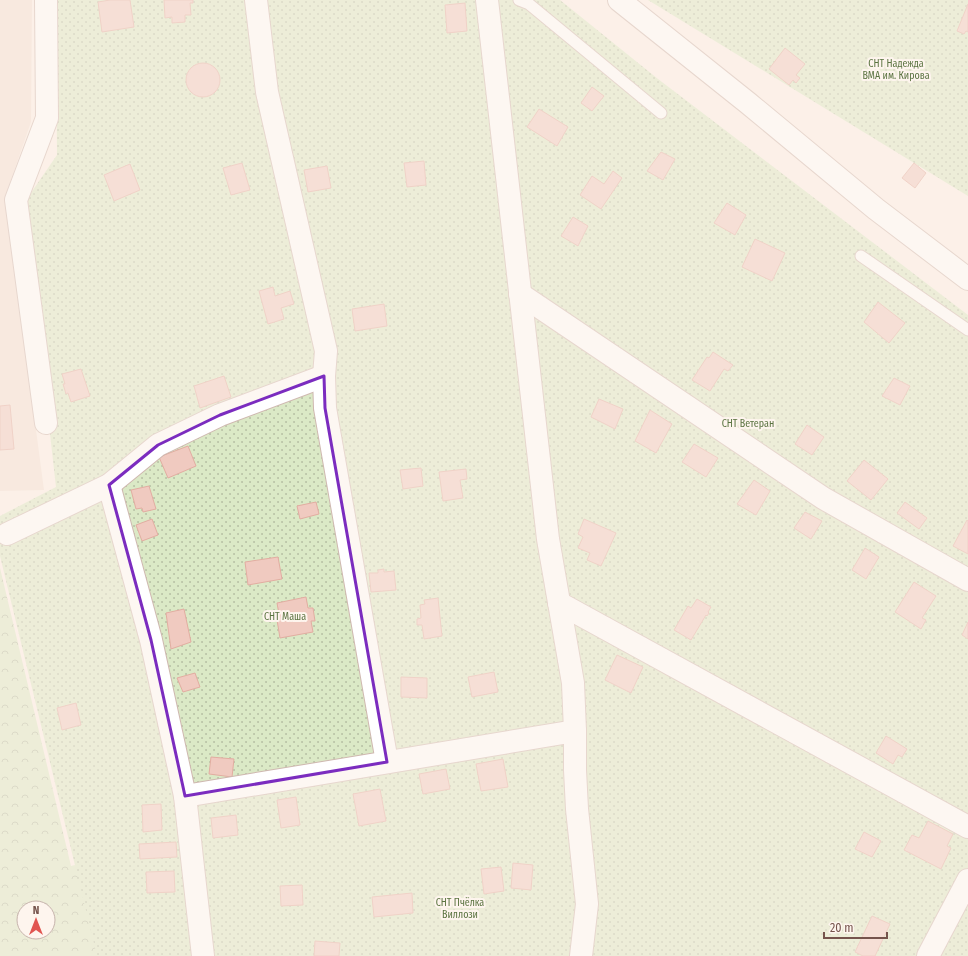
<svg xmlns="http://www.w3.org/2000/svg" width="968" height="956" viewBox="0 0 968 956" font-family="'Fira Sans Condensed',sans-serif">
<defs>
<pattern id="forest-crowns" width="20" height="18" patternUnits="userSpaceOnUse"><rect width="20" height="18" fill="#dbe9c6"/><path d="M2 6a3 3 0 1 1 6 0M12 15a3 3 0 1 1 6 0" fill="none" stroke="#b6bfa3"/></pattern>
<pattern id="garden-dots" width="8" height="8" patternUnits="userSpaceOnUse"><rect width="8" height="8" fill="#dbe9c6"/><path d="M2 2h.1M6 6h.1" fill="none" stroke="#b6bfa3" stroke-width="1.8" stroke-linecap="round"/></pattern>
</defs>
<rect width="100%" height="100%" fill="#fcf0e8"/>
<path fill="#f3e0d6" d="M0,0H32L31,122L5,197L44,490L0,491Z"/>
<path fill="url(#forest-crowns)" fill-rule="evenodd" d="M0,568L71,866L91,861L101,956H0ZM24,908H48V932H24Z"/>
<g fill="url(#garden-dots)">
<path d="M56,0H560L658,79L968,315V956H97L0,556V516L56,487L24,203L57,155Z"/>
<path d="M648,0H968V196Z"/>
</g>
<g fill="#f0cac0" stroke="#e2ada1">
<path d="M110,0H130L134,27L102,32L98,2Z"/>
<path d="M164,0H193V3H190L191,15H185V22L172,23V17L165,18Z"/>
<path d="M465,3L467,31L447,33L445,5Z"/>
<path d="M968,4V32L966,31L964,34L957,31Z"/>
<path d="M785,48L805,64L796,75L800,78L796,83L793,80L789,85L769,69Z"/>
<circle cx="203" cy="80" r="17"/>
<path d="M592,87L604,96L592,111L581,103Z"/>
<path d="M539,109L568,127L557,146L527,127Z"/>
<path d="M661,152L675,159L663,180L647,171Z"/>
<path d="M424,161L426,185L407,187L404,163Z"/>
<path d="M242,163L250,190L231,195L223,168Z"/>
<path d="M914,163L926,173L915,188L902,178Z"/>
<path d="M130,164L140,190L114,201L104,175Z"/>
<path d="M327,166L331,188L308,192L304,170Z"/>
<path d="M613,171L622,178L601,209L580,195L592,176L604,184Z"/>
<path d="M727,203L746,215L735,235L714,223Z"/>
<path d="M573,217L588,226L578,246L561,236Z"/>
<path d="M755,239L785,253L772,281L742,267Z"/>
<path d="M273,287L275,296L290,291L294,304L281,308L284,319L268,324L259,291Z"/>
<path d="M878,302L905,323L889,343L864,322Z"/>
<path d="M384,304L387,326L355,331L352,309Z"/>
<path d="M713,352L733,365L728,371L724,369L710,391L692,380L707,357L709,358Z"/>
<path d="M81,369L90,396L71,402L68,393L66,394L63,384H65L62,374Z"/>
<path d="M224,376L231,397L200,408L194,386Z"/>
<path d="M894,378L910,386L900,405L882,396Z"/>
<path d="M599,399L623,409L615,429L591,417Z"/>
<path d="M10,405L14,449L0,450V406Z"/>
<path d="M650,410L672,424L656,453L635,441Z"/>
<path d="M807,425L824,437L812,455L795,444Z"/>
<path d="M694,444L718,458L706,477L682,462Z"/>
<path d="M188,446L196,466L168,478L159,457Z"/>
<path d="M864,460L888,479L871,500L847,481Z"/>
<path d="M421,468L423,486L403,489L400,470Z"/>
<path d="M466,469L467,479L460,480L463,498L443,501L439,472Z"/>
<path d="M754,480L770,491L756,515L737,504Z"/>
<path d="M149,486L156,509L143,512L142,508L136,509L131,490Z"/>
<path d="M316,502L319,514L300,519L297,506Z"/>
<path d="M905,502L927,518L919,529L897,513Z"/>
<path d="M805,512L822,521L811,539L794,528Z"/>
<path d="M152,519L158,535L142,541L136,525Z"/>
<path d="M584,519L616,533L601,566L587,560L590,553L578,548L583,537L578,534Z"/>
<path d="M967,520L968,521V554L953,546Z"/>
<path d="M865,548L879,557L866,579L852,570Z"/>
<path d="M278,557L282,579L248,585L245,562Z"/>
<path d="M384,569V572L394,571L396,590L371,592L369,573H378V570Z"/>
<path d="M914,582L936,596L922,618L926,620L921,629L895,612Z"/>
<path d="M306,597L308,608H313L315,621H311L313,632L280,638L276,614H279L277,603Z"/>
<path d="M438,598L442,636L424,639L422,625H417V619L421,618L420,605L425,604L424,600Z"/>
<path d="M697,599L711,607L708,612L709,613L707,616L706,615L691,640L674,630L688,606L691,608Z"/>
<path d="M184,609L191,642L171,649L166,613Z"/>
<path d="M968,622V639L962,635Z"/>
<path d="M617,655L643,667L631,693L605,680Z"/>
<path d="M494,672L498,692L472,697L468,677Z"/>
<path d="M195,673L200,687L183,692L177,678Z"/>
<path d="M401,677L427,678V698L401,697Z"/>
<path d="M76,703L81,725L62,730L57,708Z"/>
<path d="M886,736L907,749L902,757L898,755L893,764L876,753Z"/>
<path d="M211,757L234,759L232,777L209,774Z"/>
<path d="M503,759L508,787L481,791L476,764Z"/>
<path d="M446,769L450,789L423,794L419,774Z"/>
<path d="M380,789L386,821L359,826L353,794Z"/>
<path d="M296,797L300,825L281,828L277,800Z"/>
<path d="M161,804L162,830L143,832L142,805Z"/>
<path d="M236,815L238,835L213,838L211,818Z"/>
<path d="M928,821L953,834L947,846L951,848L941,869L904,850L912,835L919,838Z"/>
<path d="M864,832L881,841L872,857L855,849Z"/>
<path d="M176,842L177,857L140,859L139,844Z"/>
<path d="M513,863L533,865L531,890L511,888Z"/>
<path d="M501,867L504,891L484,894L481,869Z"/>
<path d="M174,871L175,892L147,893L146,872Z"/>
<path d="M302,885L303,905L281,906L280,886Z"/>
<path d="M412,893L413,913L374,917L372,897Z"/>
<path d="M872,916L890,924L875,956H863L855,952Z"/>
<path d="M315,941L340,943L339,956H314Z"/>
</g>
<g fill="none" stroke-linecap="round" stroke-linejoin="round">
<g stroke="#cfb8b0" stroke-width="13">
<g id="lane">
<path d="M519,0L529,4L661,113"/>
<path d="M861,256L968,330"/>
</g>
</g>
<g stroke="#cfb8b0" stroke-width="24">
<g id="street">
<path d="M46,0L47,118L16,200L46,423"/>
<path d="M256,0L267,92L326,351L324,376L325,408L387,762"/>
<path d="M487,0L548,539L573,683L575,731V770L577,809L587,904L581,956"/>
<path d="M619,0L748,103L876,209L968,279"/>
<path d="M520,294L823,498L968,580"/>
<path d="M109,485L151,640L185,796L203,956"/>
<path d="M7,534L109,485L158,445L220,415L324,376"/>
<path d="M559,603L968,827"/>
<path d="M185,796L575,731"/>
<path d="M928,956L968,880"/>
</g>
</g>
<use href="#lane" stroke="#fff" stroke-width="11"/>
<use href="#street" stroke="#fff" stroke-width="22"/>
</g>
<path d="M0 0H968V956H0ZM324,376L325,408L387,762L185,796L151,640L109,485L158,445L220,415Z" fill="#fcf0e8" fill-opacity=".55" fill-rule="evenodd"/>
<path fill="none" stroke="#7b2cbf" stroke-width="3" stroke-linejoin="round" d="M324,376L325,408L387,762L185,796L151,640L109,485L158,445L220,415Z"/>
<g text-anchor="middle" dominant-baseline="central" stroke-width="4" stroke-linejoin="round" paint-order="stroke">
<g font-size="10" fill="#5b7441" stroke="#fef5ee">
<text x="896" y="64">СНТ Надежда<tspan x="896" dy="12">ВМА им. Кирова</tspan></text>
<text x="748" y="424">СНТ Ветеран</text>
<text x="285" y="617">СНТ Маша</text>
<text x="460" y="903">СНТ Пчёлка<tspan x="460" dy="12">Виллози</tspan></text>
</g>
</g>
<g transform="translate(36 920)"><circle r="19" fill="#fef5ee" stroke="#c7b4ad"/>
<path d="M0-3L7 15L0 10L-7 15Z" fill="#e15551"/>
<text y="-6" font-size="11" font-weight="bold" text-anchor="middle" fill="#75534c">N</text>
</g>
<path d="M824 932v6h63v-6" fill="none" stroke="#75534c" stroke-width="2"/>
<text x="830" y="932" font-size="12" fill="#75534c" stroke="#fef5ee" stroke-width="3" paint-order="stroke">20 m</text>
</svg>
